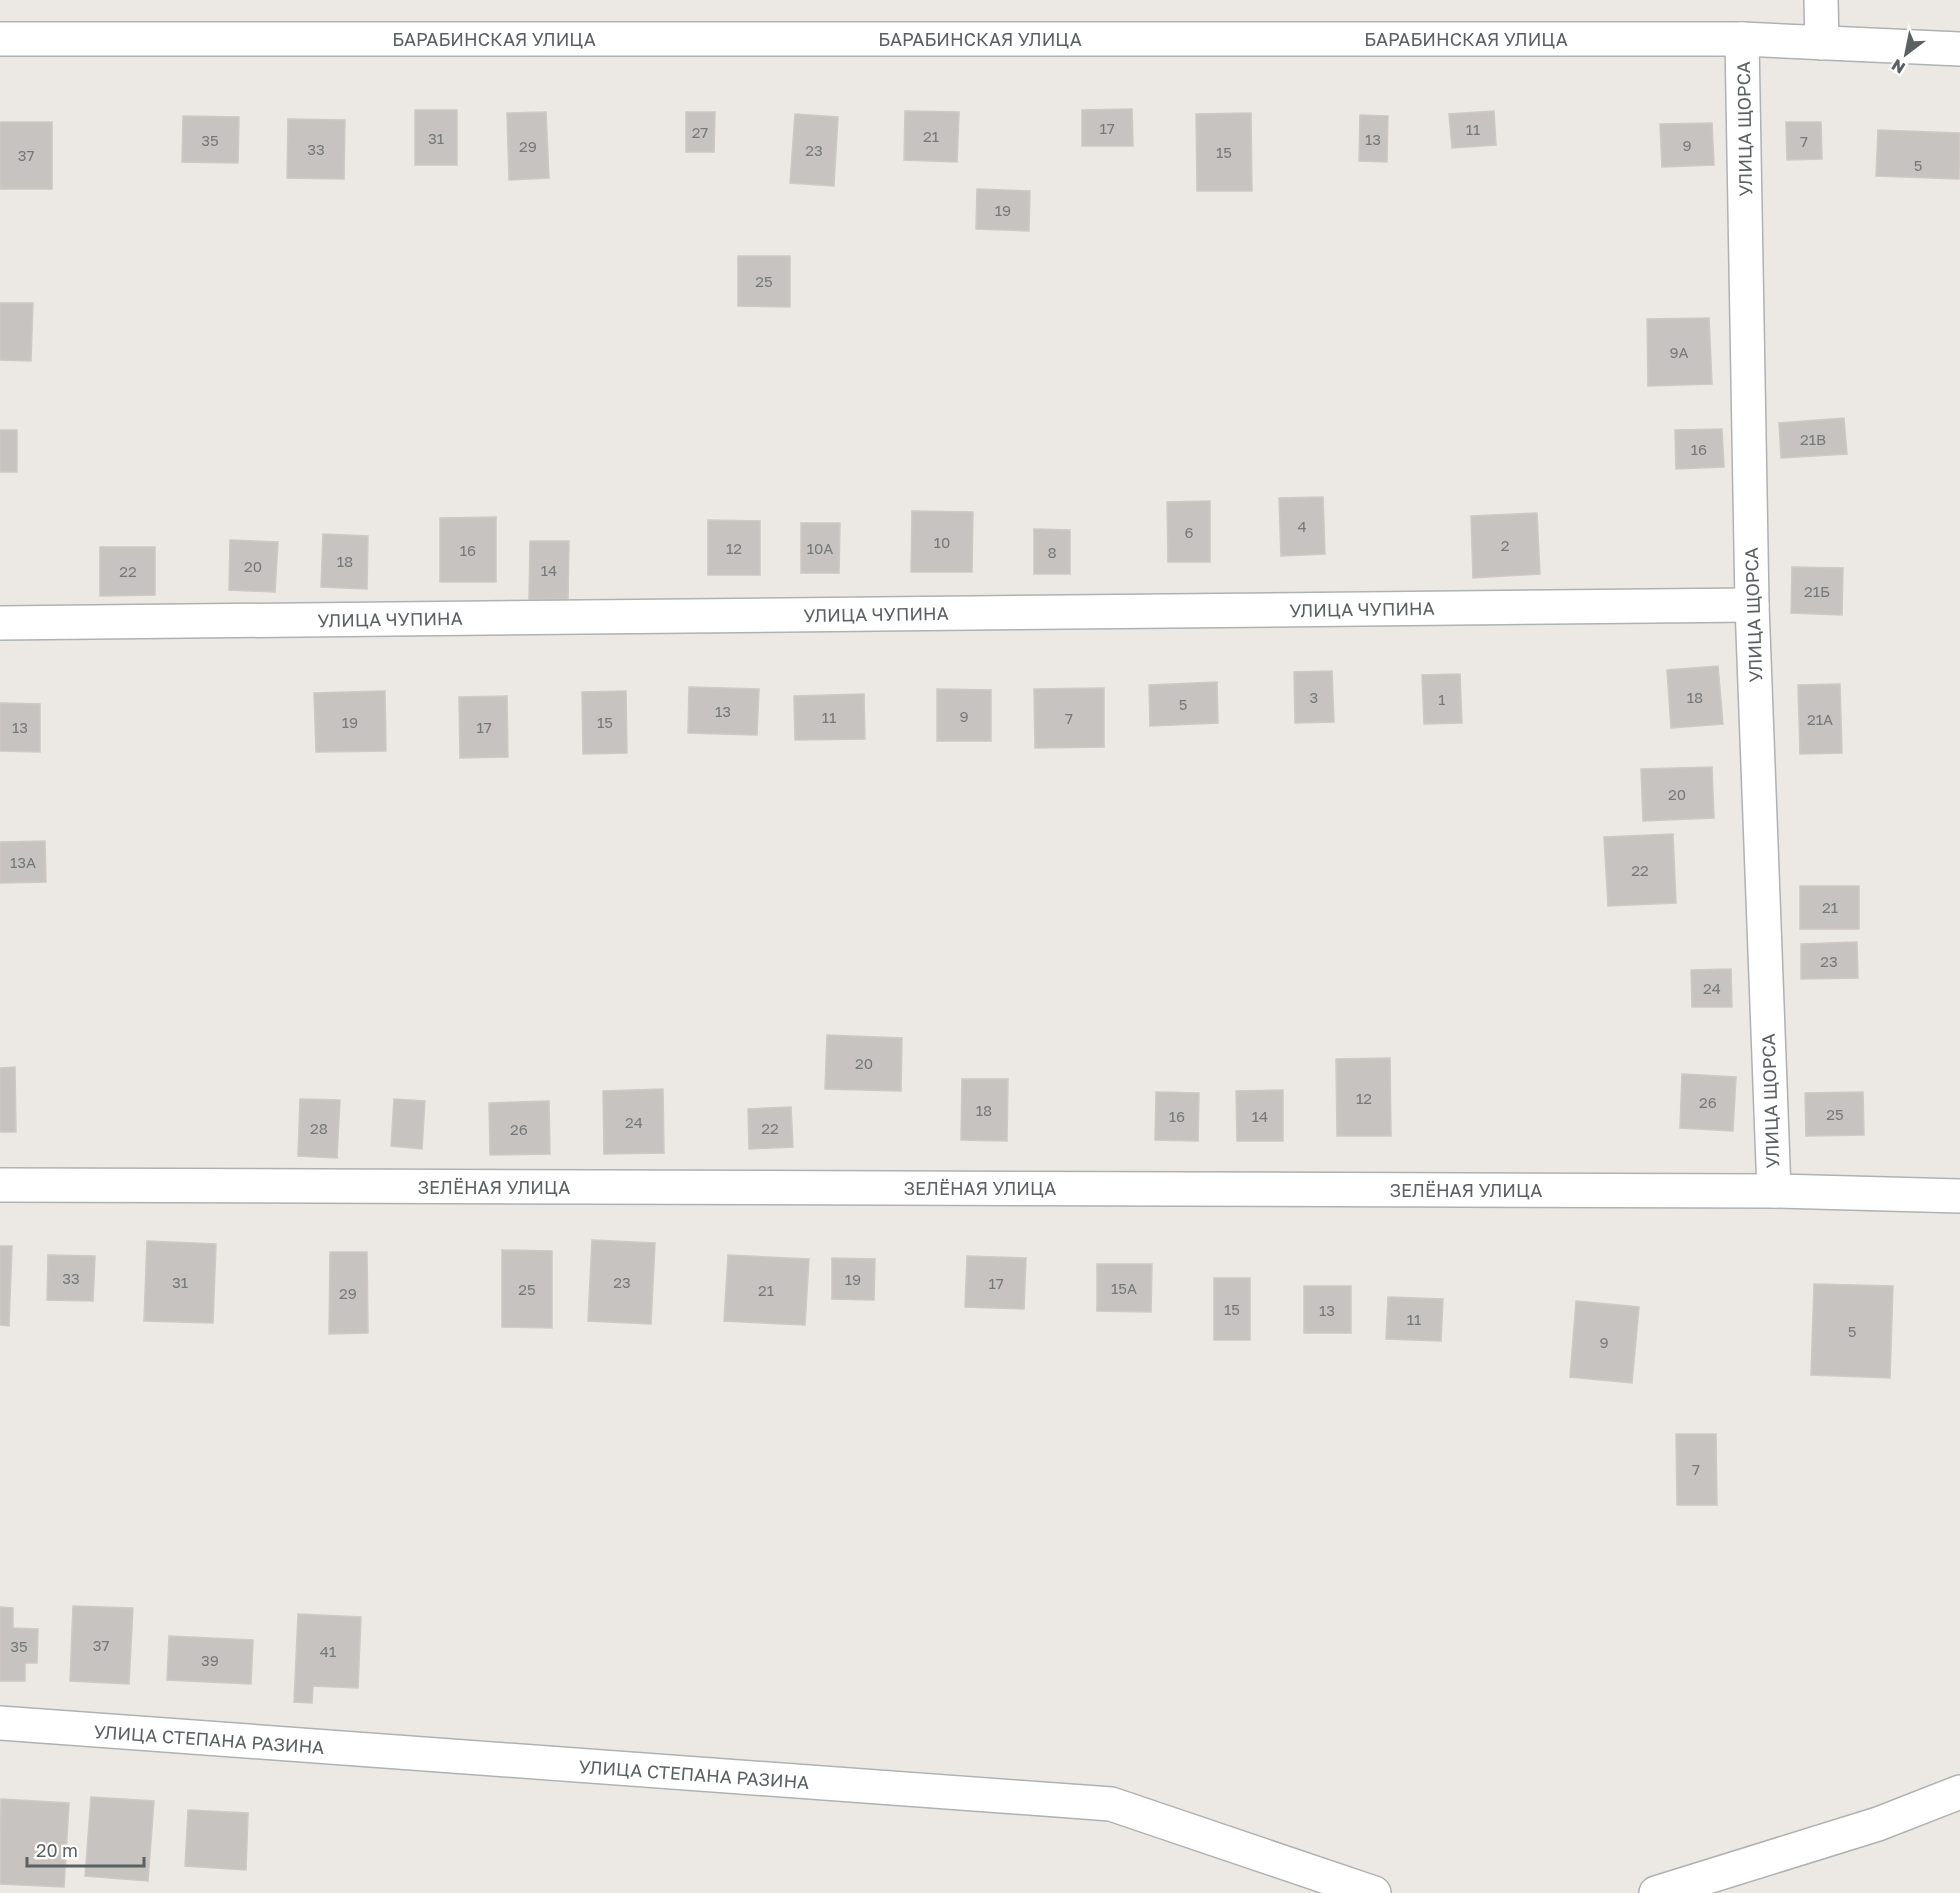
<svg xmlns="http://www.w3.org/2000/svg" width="1960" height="1893" viewBox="0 0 1960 1893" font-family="'Golos Text',sans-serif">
<rect width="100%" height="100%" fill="#ece8e3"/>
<g fill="#c7c3c0" stroke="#d0c8c2" stroke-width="1.5">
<path d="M1132,109L1133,146H1082V110Z"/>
<rect x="415" y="110" width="42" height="55"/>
<path d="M905,111L959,112L957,162L904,160Z"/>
<path d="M1494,111L1496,145L1452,148L1449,114Z"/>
<path d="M546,112L549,178L509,180L507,113Z"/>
<path d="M686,112H715L714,152H686Z"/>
<path d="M1251,113L1252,191H1197L1196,114Z"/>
<path d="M795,114L838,117L834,186L790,183Z"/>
<path d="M1360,115L1388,116L1387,162L1359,161Z"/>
<path d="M183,116L239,117L238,163L182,162Z"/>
<path d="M288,119L345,120L344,179L287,178Z"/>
<rect x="0" y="122" width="52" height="67"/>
<path d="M1786,122H1821L1822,159L1787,160Z"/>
<path d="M1712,123L1714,165L1662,167L1660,124Z"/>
<path d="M1878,130L1960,133L1959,179L1876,176Z"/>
<path d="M977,189L1030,191L1029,231L976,229Z"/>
<path d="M738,256H790V307L738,306Z"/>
<path d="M0,303H33L31,361L0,360Z"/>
<path d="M1709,318L1712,384L1648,386L1647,319Z"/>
<path d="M1844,418L1847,454L1781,458L1779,423Z"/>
<path d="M1722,429L1724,467L1676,469L1675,430Z"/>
<rect x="0" y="430" width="17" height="42"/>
<path d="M1323,497L1325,554L1281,556L1279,498Z"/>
<path d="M1210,501V562H1168L1167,502Z"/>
<path d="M912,511L973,512L972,572H911Z"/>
<path d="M1537,513L1540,574L1473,578L1471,516Z"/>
<path d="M496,517V582H440V518Z"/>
<path d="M708,520L760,521V575H708Z"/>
<path d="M801,523H840L839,573H801Z"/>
<path d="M1034,529L1070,530V574H1034Z"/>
<path d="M323,534L368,536L367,589L321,587Z"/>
<path d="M230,540L278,542L275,592L229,590Z"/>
<path d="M530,541H569L568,599H529Z"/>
<path d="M100,547H155V595L100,596Z"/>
<path d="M1792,567L1843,568L1842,615L1791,613Z"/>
<path d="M1718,666L1723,724L1671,728L1667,670Z"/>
<path d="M1332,671L1334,722L1295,723L1294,672Z"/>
<path d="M1460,674L1462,723L1424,724L1422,675Z"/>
<path d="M1217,682L1218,723L1150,726L1149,685Z"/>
<path d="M1840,684L1842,753L1800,754L1798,685Z"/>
<path d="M689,687L759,689L757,735L688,733Z"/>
<path d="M1104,688V747L1035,748L1034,689Z"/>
<path d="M937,689L991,690V741H937Z"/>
<path d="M385,691L386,751L316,752L314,693Z"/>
<path d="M626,691L627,753L583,754L582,692Z"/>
<path d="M864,694L865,739L795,740L794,696Z"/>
<path d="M507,696L508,757L460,758L459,697Z"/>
<path d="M0,703L40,704V752L0,751Z"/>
<path d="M1712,767L1714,818L1643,821L1641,769Z"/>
<path d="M1673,834L1676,903L1608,906L1604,837Z"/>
<path d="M45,841L46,882L0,883V842Z"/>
<rect x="1800" y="886" width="59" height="43"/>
<path d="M1857,942L1858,978L1801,979V944Z"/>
<path d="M1731,969L1732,1007H1692L1691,970Z"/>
<path d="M827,1035L902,1038L901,1091L825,1089Z"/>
<path d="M1390,1058L1391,1136H1337L1336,1059Z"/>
<path d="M15,1067L16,1132H0V1068Z"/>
<path d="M1682,1074L1736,1077L1733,1131L1680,1128Z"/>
<path d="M962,1079H1008L1007,1141L961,1140Z"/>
<path d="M663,1089L664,1153L604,1154L603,1091Z"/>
<path d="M1283,1090V1141H1237L1236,1091Z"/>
<path d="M1156,1092L1199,1093L1198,1141L1155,1140Z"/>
<path d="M1863,1092L1864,1135L1806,1136L1805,1093Z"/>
<path d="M300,1099L340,1100L337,1158L298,1156Z"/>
<path d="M394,1099L425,1101L422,1149L391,1146Z"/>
<path d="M549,1101L550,1154L490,1155L489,1103Z"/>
<path d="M791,1107L793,1147L749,1149L748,1109Z"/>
<path d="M592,1240L655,1243L651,1324L588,1321Z"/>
<path d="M147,1241L216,1244L213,1323L144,1321Z"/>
<path d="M0,1246H12L9,1326L0,1325Z"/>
<path d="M502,1250L552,1251V1328L502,1327Z"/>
<path d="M330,1252H367L368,1333L329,1334Z"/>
<path d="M48,1255L95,1256L93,1301L47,1300Z"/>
<path d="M728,1255L809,1259L805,1325L724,1321Z"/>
<path d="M967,1256L1026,1258L1024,1309L965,1307Z"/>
<path d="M832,1258L875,1259L874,1300L832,1299Z"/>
<path d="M1097,1264H1152L1151,1312L1097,1311Z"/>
<rect x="1214" y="1278" width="36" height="62"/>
<path d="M1814,1284L1893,1286L1890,1378L1811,1375Z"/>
<rect x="1304" y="1286" width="47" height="47"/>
<path d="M1388,1297L1443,1299L1441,1341L1386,1339Z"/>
<path d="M1576,1301L1639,1307L1632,1383L1570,1377Z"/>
<path d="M1676,1434H1716L1717,1505H1677Z"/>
<path d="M73,1606L133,1608L129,1684L70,1681Z"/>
<path d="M0,1607L13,1608V1628L38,1629L37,1663H25V1681H0Z"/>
<path d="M298,1614L361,1617L358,1688L313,1686L312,1703L294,1702Z"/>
<path d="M169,1636L253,1640L251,1684L167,1680Z"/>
<path d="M91,1797L154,1801L148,1881L85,1876Z"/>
<path d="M1,1799L69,1803L64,1887L0,1884Z"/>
<path d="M188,1810L248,1813L246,1870L185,1866Z"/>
</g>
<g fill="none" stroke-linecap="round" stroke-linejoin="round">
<g stroke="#aeb2b4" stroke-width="36">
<g id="minor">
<path d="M1821,0L1822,43"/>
<path d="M0,39H1742L1960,49"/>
<path d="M1742,39L1752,605L1774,1191"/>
<path d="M0,623L1752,605"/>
<path d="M0,1185L1774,1191L1960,1196"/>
<path d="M0,1723L1111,1804L1374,1893"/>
<path d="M1656,1893L1878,1824L1960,1792"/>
</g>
</g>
<use href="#minor" stroke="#fff" stroke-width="33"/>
</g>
<g text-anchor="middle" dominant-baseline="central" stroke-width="5" stroke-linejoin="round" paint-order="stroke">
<g font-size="15" fill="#76797a">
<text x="1107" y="128">17</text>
<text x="1473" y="129">11</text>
<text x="700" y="132">27</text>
<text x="931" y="136">21</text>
<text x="436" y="138">31</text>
<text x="1373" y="139">13</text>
<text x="210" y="140">35</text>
<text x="1804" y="141">7</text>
<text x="1687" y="145">9</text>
<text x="528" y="146">29</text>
<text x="316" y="149">33</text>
<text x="814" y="150">23</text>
<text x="1224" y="152">15</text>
<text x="26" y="155">37</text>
<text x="1918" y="165">5</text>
<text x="1003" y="210">19</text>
<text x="764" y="281">25</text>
<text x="1679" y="352">9А</text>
<text x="1813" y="439">21В</text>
<text x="1699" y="449">16</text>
<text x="1302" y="526">4</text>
<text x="1189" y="532">6</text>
<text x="942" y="542">10</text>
<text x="1505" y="545">2</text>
<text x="734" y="548">12</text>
<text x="820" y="548">10А</text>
<text x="468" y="550">16</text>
<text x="1052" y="552">8</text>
<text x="345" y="561">18</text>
<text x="253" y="566">20</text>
<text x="549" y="570">14</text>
<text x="128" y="571">22</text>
<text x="1817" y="591">21Б</text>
<text x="1314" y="697">3</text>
<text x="1695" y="697">18</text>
<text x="1442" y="699">1</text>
<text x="1183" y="704">5</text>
<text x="723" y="711">13</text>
<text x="964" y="716">9</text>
<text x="829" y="717">11</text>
<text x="1069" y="718">7</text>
<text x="1820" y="719">21А</text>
<text x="350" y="722">19</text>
<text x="605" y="722">15</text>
<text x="20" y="727">13</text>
<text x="484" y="727">17</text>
<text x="1677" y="794">20</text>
<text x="23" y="862">13А</text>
<text x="1640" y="870">22</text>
<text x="1830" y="907">21</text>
<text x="1829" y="961">23</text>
<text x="1712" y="988">24</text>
<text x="864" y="1063">20</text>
<text x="1364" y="1098">12</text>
<text x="1708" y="1102">26</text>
<text x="984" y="1110">18</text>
<text x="1835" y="1114">25</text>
<text x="1177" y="1116">16</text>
<text x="1260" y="1116">14</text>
<text x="634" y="1122">24</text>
<text x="319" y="1128">28</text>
<text x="770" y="1128">22</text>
<text x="519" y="1129">26</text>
<text x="71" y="1278">33</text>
<text x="853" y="1279">19</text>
<text x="180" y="1282">31</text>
<text x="622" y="1282">23</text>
<text x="996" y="1283">17</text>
<text x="1124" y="1288">15А</text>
<text x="527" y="1289">25</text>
<text x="766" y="1290">21</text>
<text x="348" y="1293">29</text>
<text x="1232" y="1309">15</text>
<text x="1327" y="1310">13</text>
<text x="1414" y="1319">11</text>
<text x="1852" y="1331">5</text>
<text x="1604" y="1342">9</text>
<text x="1696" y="1469">7</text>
<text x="101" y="1645">37</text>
<text x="19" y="1646">35</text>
<text x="328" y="1651">41</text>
<text x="210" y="1660">39</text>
</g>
<g font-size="18" fill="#5b6062" stroke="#fff">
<text x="494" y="39">БАРАБИНСКАЯ УЛИЦА</text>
<text x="980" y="39">БАРАБИНСКАЯ УЛИЦА</text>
<text x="1466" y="39">БАРАБИНСКАЯ УЛИЦА</text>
<text transform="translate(1744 129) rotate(-91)">УЛИЦА ЩОРСА</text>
<text transform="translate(1362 609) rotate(-1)">УЛИЦА ЧУПИНА</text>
<text transform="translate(876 614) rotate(-1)">УЛИЦА ЧУПИНА</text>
<text transform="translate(1753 615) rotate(-92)">УЛИЦА ЩОРСА</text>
<text transform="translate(390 619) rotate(-1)">УЛИЦА ЧУПИНА</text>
<text transform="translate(1770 1101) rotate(-92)">УЛИЦА ЩОРСА</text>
<text x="494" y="1187">ЗЕЛЁНАЯ УЛИЦА</text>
<text x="980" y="1188">ЗЕЛЁНАЯ УЛИЦА</text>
<text x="1466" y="1190">ЗЕЛЁНАЯ УЛИЦА</text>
<text transform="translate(209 1739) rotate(4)">УЛИЦА СТЕПАНА РАЗИНА</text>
<text transform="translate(694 1774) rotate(4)">УЛИЦА СТЕПАНА РАЗИНА</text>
</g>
</g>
<g transform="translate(1906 54) rotate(212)" stroke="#ffffff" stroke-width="4.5" paint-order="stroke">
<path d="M0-4.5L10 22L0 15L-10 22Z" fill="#5b6062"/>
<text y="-9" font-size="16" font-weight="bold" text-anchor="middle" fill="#5b6062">N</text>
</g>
<path d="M27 1857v9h117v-9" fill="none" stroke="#5b6062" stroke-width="3"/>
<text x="36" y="1857" font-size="18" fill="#5b6062" stroke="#ffffff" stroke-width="4.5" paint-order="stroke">20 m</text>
</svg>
